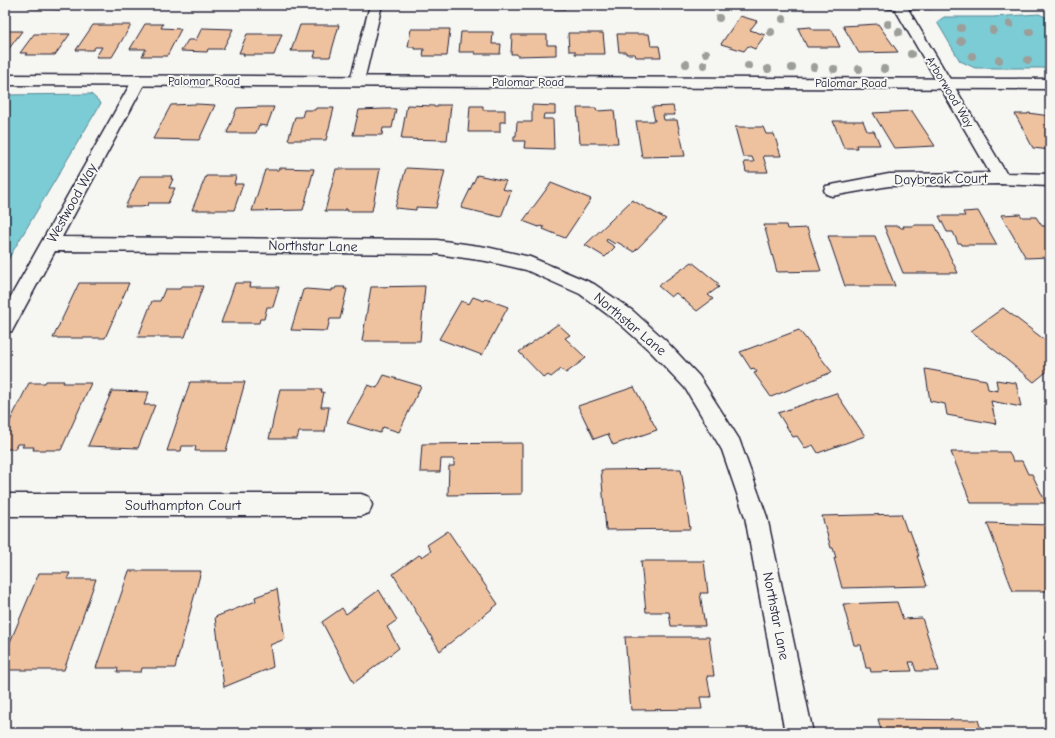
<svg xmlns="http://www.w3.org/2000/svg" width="1055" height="738" viewBox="0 0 1055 738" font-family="'Comic Neue',sans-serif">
<rect width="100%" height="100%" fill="#f6f6f2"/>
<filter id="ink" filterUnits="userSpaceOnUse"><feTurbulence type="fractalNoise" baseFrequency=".025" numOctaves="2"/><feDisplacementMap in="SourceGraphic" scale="8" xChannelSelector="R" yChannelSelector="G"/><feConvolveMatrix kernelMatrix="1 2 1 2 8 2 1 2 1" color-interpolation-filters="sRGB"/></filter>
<g filter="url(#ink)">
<g fill="#7cccd5" stroke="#588897">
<path d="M1039,14L1050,19V68H975L960,61L937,22L944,17H993Z"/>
<path d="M91,94L101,103L7,261H5V95Z"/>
</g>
<g fill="#efc29f" stroke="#22223b">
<path d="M30,5H68L63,10L28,8Z"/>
<path d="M253,5H292L252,6Z"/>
<path d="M531,5H565V9L531,8Z"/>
<path d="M740,16L757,21L750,30L765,35L755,49L748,46L744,51L721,44Z"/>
<path d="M145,24H163L161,28L181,29L167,56H142L146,49H130Z"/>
<path d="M878,24L898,52L859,53L843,26Z"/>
<path d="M93,25H131L112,57H96L102,47H95L93,50H76Z"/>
<path d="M300,25H339L330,57H314L316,51H291Z"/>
<path d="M811,27L813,30H832L840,47H807L798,28Z"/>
<path d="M202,28L233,29L223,49H208L207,52L181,51L188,40H196Z"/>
<path d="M411,29H450L447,56H423L424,49H414V47H408Z"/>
<path d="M5,31H22L8,50H5Z"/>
<path d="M461,32H493L492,44H501L500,54H475V52H459Z"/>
<path d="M568,33H603L605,54H575V51H569Z"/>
<path d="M34,34H70L55,55H25L27,53H20Z"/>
<path d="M247,34H282L274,55H243L244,53H239Z"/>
<path d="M617,34H649L651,46H659L661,57H636L635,54H626V52H619Z"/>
<path d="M512,35H547V45H556V55L517,56V54H511Z"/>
<path d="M196,104L215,105L199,140L153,139L171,105Z"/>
<path d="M407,105L434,106V107H438V105H451L447,140L401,139Z"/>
<path d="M532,105L555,106V114H544L543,119H553L554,149L524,148L525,141H514V136H516L517,122H532Z"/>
<path d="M470,106H483V110H505V122H500V132H468Z"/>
<path d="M673,106L675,115H663L664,120H677L685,156L642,157L636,121H655L652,107Z"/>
<path d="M261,107H274L267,126L259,125L256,133H227L237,108Z"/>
<path d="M316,108H334L326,140H288L295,117H302L304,110H315Z"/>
<path d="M577,108H596L597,111L614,110L618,143H580Z"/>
<path d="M384,109H396L392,128H383L382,135H353L359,110Z"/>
<path d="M912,111L935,146L894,148L873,113Z"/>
<path d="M1028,113L1050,116V150L1033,148L1015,114H1028Z"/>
<path d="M833,121H863L867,131H874L880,145H856L857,148H844Z"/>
<path d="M735,127H763L766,134H774L781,156H763L768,172H746L744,162H754L752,157H743Z"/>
<path d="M279,168L314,169L303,210L252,211L265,170H278Z"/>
<path d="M406,168L445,170L436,208L416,207V210L395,208Z"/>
<path d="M336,169H380L372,211H347V209H344V211H325Z"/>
<path d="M477,175L506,181L502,189L511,191L501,217L461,208Z"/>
<path d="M140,176H172L171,179H173L169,188H175L168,203H148L147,206L141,207H125Z"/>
<path d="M206,176H236L234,184H243L234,210H192Z"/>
<path d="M551,183L591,199L565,238L543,229L544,227L540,226L539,227L523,221Z"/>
<path d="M632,200L666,219L634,252L617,242L615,244L607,239L606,241L615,247L605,257L585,245Z"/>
<path d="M978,211L997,245H962L961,243H958L953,232H947L939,216H965L963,212Z"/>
<path d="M1020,214L1022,217H1036L1042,226H1049L1050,257L1026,258L1001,215Z"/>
<path d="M764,225H786L787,229L807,228L821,271L777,272Z"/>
<path d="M914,225H935L958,273H903L884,226H899L901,228H904L903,226H914Z"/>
<path d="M828,236H875L895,286H845Z"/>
<path d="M692,262L719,284L716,285L719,287L708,295L713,299L697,311L676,293L671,297L658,286Z"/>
<path d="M79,283H129L105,338H53Z"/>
<path d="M235,283H251L250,287H279L273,307H267L264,319H260L259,323H221Z"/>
<path d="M181,286H203L185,337H138L152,301H160L165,289H180Z"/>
<path d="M425,286L420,341H362L371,287Z"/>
<path d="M336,287H345L344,289H347L340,319H330L327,331L291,330L303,290L306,289L332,291V289H335Z"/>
<path d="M473,297L484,301L486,299L508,307L482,355L439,339L461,301L469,304Z"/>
<path d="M1003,308L1050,344V364L1047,366L1050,369L1034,382L971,331Z"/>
<path d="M558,324L570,335L565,338L586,358L566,373L561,369L551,377L548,375L544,378L519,352Z"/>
<path d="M799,330L832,372L771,397L754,373L757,372L754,368L751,369L740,352Z"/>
<path d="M925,369L986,380L988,389L998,391L996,380L1016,383L1021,407L991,401L996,424L947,415L945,404L930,401Z"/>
<path d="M384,375L421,386L399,432L383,427L380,433L347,423L368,385L377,388Z"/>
<path d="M46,381H64L63,383H91L61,450H33L34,447H22L24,444H17L15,449H5V431L29,383H45Z"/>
<path d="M190,382H245L226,451H195L196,446H182L181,451H167Z"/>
<path d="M634,387L657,430L613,445L608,434L594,439L578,406Z"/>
<path d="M280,389H322L321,392H324L321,407H329L325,432H299L297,439H269Z"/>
<path d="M112,391L149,392L144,405H155L138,448L88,446Z"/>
<path d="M836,393L865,436L818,453L813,445L805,448L797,436L793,437L778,413Z"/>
<path d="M522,443V494L448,495L449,466H454V459H441L440,472H420L422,444Z"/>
<path d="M951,452H1009L1013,461H1022L1028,474H1032L1046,503H971Z"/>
<path d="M681,469L690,529L606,530L601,470Z"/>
<path d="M901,514L907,531H910L919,556H917L927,586L842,588L834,558H836L833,548H831L822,516Z"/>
<path d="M987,523L1050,525V591H1013Z"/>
<path d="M448,531L498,604L440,651L393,574L419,555L422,557L431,551L427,545Z"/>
<path d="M641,561H704L708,593H700L705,626H671L669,612H646Z"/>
<path d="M129,571H201L175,668H142L141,672H117L118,668H96Z"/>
<path d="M39,573H70L67,579H96L64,670H5V654Z"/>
<path d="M277,589L285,639L270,645L273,667L224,687L215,617L256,601L255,597Z"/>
<path d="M379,590L397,620L387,627L399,648L354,683L322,622L342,608L346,614Z"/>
<path d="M897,602L903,619L922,618L939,671H916L913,662H909L912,671L871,672L870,668H866L861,645H854L843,604Z"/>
<path d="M625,637H709L714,676H707L711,697H700L702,709L631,710Z"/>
<path d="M878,719L978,720L982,733H882Z"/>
</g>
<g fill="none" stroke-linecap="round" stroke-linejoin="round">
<g stroke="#22223b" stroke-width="3">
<g id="street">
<path d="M370,5H382L364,81L362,84L357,85L352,84L350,81Z"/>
<path d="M885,5H934L932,8L908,9L1006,173L1050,174V186L1001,184L889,186L832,196L826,194L824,190L826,186L889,174L990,173L895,9L887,8Z"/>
<path d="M139,77L144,78L146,81L62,237L437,240L486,247L530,257L594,284L633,311L665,340L699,376L739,439L767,517L813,733H785L745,517L722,450L685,388L651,352L619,323L580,294L526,270L486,261L437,254L55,251L12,331L5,333V307L132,81L134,78Z"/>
<path d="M5,494H361L369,497L372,505L369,513L361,516H5Z"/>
</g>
</g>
<g stroke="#22223b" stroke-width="3">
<path id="secondary" d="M5,75L1050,79V89L5,85Z"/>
</g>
<use href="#street" fill="#f6f6f2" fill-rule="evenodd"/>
<use href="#secondary" fill="#f6f6f2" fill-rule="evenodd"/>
</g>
<g fill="#9c9e99">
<circle cx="719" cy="18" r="4"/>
<circle cx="783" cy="19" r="4"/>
<circle cx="888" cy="24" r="4"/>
<circle cx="1010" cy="24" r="4"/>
<circle cx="961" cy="28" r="4"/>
<circle cx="993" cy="30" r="4"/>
<circle cx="771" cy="32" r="4"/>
<circle cx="899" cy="32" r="4"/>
<circle cx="1030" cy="32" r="4"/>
<circle cx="961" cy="41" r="4"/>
<circle cx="706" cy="53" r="4"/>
<circle cx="911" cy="54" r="4"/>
<circle cx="972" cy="56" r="4"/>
<circle cx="999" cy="60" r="4"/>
<circle cx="1028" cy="60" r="4"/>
<circle cx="686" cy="64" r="4"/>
<circle cx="704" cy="65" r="4"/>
<circle cx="748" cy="66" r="4"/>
<circle cx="814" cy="67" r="4"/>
<circle cx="792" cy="68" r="4"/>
<circle cx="768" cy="69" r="4"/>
<circle cx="834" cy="69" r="4"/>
<circle cx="859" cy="69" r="4"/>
<circle cx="884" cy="69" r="4"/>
</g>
</g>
<g text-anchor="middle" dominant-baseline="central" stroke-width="4" stroke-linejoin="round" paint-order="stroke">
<g font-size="12" fill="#22223b" stroke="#f6f6f2">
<text x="204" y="81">Palomar Road</text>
<text x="528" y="82">Palomar Road</text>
<text x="851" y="83">Palomar Road</text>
<text transform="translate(950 92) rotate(59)">Arborwood Way</text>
</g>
<g font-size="14" fill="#22223b" stroke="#f6f6f2">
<text transform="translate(941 179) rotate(-1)">Daybreak Court</text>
<text transform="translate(72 203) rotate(-61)">Westwood Way</text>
<text transform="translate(313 246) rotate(1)">Northstar Lane</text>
<text transform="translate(630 324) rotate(40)">Northstar Lane</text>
<text x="183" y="505">Southampton Court</text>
<text transform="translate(776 616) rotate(79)">Northstar Lane</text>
</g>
</g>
<rect width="1055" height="738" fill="none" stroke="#f6f6f2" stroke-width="20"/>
<rect x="10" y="10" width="1035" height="718" fill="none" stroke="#22223b" stroke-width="1.5" filter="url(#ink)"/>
</svg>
